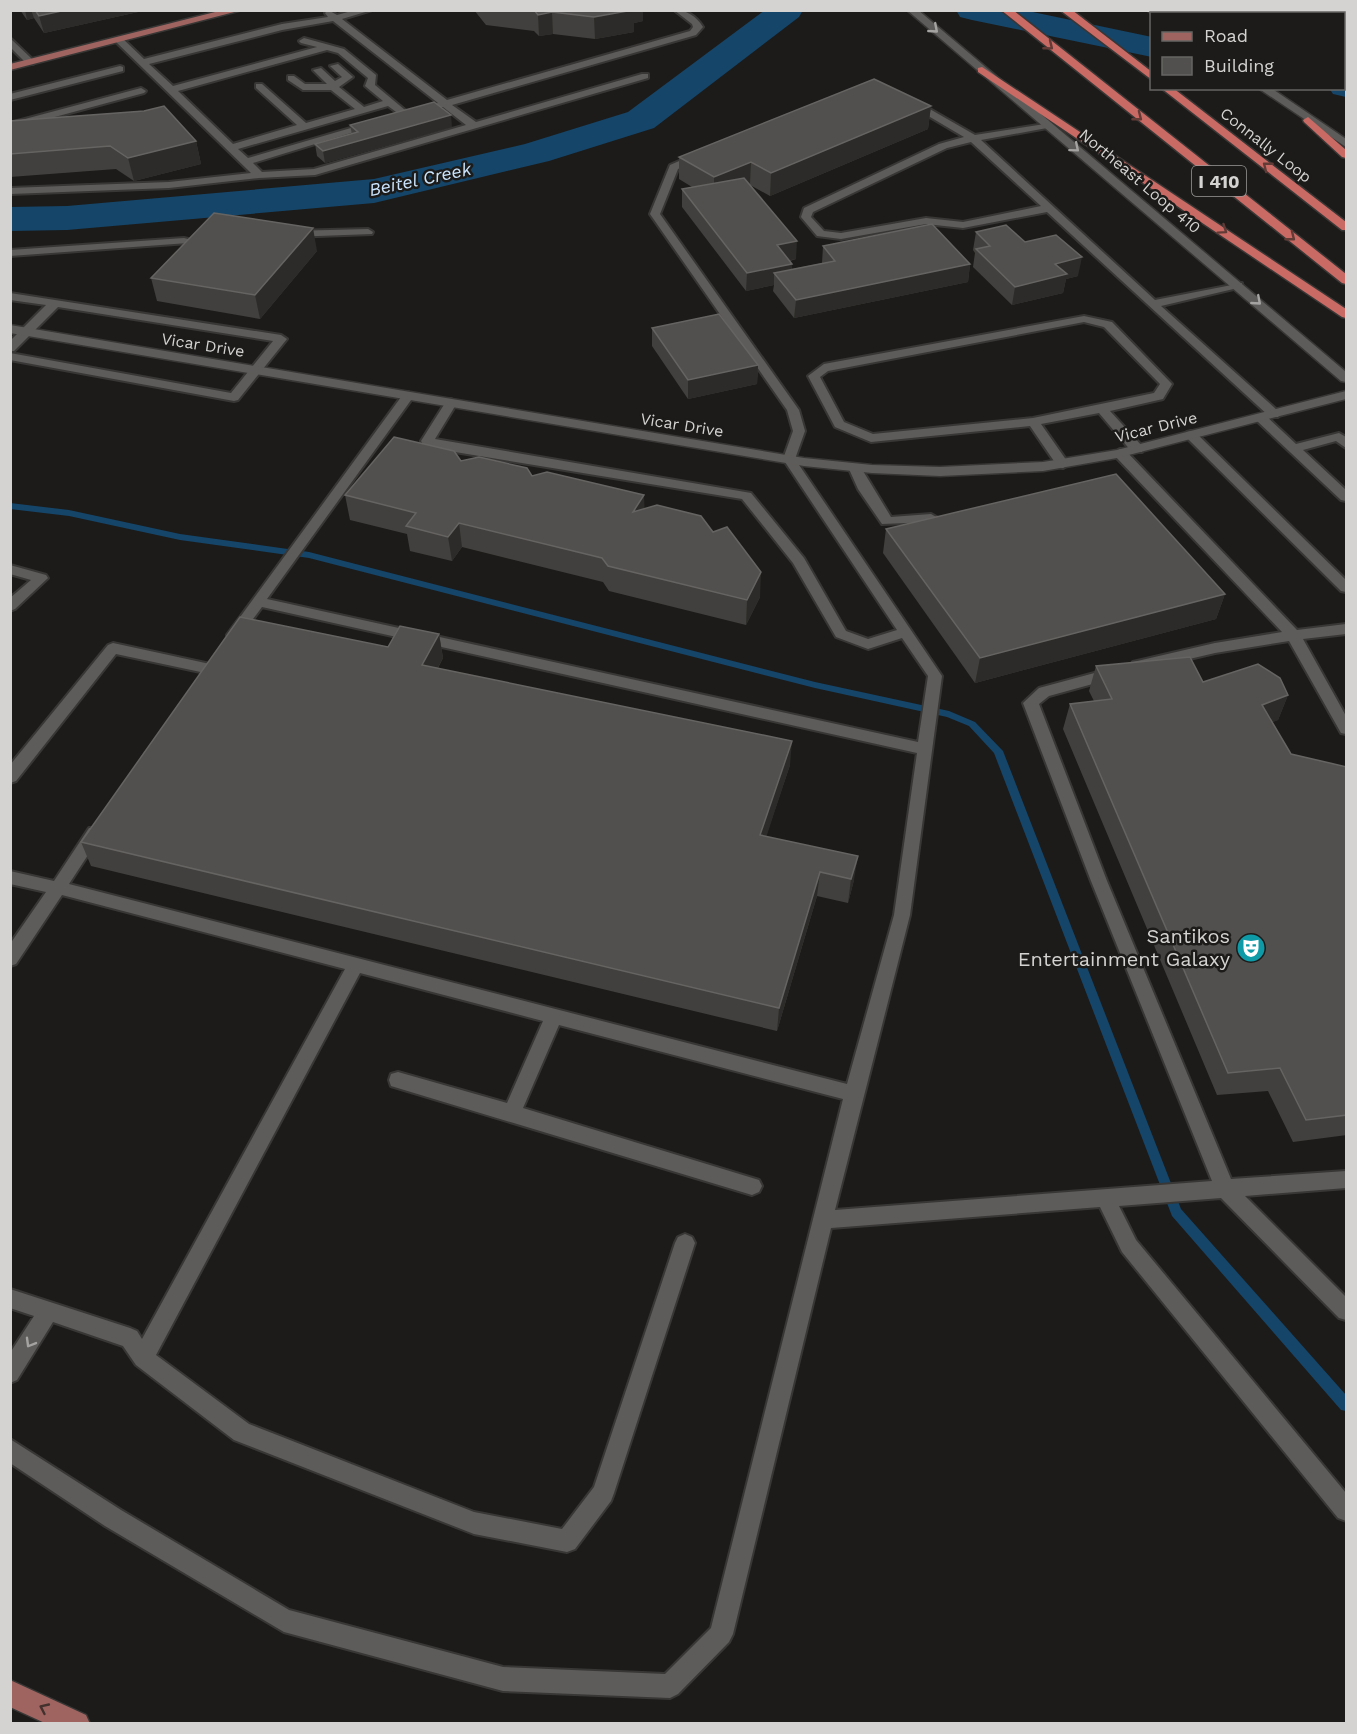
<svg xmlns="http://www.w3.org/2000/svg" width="1357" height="1734" viewBox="0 0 1357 1734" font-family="'Work Sans',sans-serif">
<rect width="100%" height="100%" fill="#1c1b19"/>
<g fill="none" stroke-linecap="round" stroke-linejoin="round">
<path fill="#154569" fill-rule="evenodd" d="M10,503L69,510L180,534L309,552L815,682L949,711L975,722L1003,751L1181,1209L1346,1395V1411L1341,1410L1172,1216L994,753L969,726L947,717L815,688L309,558L180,540L69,516L10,509Z"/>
<g fill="#154569" fill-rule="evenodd">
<path d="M765,10H803L799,17L654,128L549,161L374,203L67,230L10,231V207L67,206L374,179L525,144L628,112Z"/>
<path d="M956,10H1023L1152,37V57L972,20L960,17Z"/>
<path d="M1344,74L1346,75V97L1333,94L1329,88H1344Z"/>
</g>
<g stroke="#383736" stroke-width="4">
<g id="service">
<path d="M328,10L337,15L355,10H372L342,19L447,100L690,31L693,27L692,24L674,10C687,10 696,16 703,27L696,35L452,105L476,122L642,74H648V78L315,175L259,178L169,188L10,194V188L169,182L251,173L114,40L122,38L144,59L282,24L328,17L325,13ZM333,21L438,103L434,104V108L443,107L466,125L314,169L262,172L253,163L377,125L368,123L248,158L238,149L388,106L403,117L411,115L375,85L376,75L344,49L304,38L299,41L301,43L317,47L173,86L149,64L282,30ZM327,50L338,53L368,78L365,86L383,101L364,107L339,87L353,77L338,64L330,66L342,77L335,81L321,68L313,70L327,84H305L294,76H288V80L303,90H331L355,109L306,123L262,84H256V88L297,125L233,144L178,91Z"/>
<path d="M1261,10H1274L1278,14H1265Z"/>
<path d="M1305,10H1322L1315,14H1298Z"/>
<path d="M1344,33L1346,34V40L1344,39Z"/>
<path d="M10,38L33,60V64H27L10,47Z"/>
<path d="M120,66L123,67V71L10,100V94Z"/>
<path d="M141,88L146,91L144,93L10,129V123Z"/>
<path d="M908,100H914L975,135L1051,123L1052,125L1047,128L981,140L1155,300L1242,283V287L1161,306L1278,411L1280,414L1278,417H1270L1047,212L963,228L926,224L841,239L817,236L801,217L804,208L939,144L964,137L908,104ZM971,142L1041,206L963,222L926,218L841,233L824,231L811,217L813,212L947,148Z"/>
<path d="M693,155L702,157L678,169L660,214L799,410L805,431L795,459L942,676L910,915L835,1210L1212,1181L1091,881L1023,703L1039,688L1113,668L1118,669L1120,673L1118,677L1049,696L1039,704L1107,881L1231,1179L1346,1171V1188L1245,1196L1346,1297V1320L1339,1318L1221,1198L1119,1206L1136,1240L1346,1493V1521L1338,1518L1122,1252L1100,1207L831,1228L733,1634L729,1642L678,1694L670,1698L503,1691L284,1632L105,1526L10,1463V1439L121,1510L289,1610L503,1667L665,1674L711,1628L843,1099L559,1025L523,1108L759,1180L762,1186L759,1192L752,1195L391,1086L389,1080L391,1074L398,1072L507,1103L543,1021L360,973L156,1355L249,1424L474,1512L562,1529L594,1487L675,1243L678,1237L685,1234L692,1237L695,1243L614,1493L611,1501L575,1549L567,1552L474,1534L234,1440L136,1365L123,1346L53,1322L17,1380L10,1383V1353L34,1316L10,1308V1289L130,1328L137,1331L142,1339L345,969L62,895L16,964L10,966V944L46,892L10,884V871L54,881L89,828H101L103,832L69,884L847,1084L894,915L917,753L262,607L239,638L234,640L227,635L404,393L408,392L414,396L267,599L918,742L928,676L902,638L868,649L836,637L793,563L742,499L449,451L423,444L421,441L447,400L451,399L457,403L435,439L751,493L804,558L846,631L868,639L897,630L783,459L793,431L787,410L650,214L670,165Z"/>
<path d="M368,229L373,232L372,234L291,237L286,234L291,231Z"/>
<path d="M184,238L188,239V243L10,256V250Z"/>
<path d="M10,293L281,335L287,339L238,400L234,401L10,360V353L231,393L273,341L58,307L14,351H10V341L46,305L10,300Z"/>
<path d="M1084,316L1112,322L1172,384L1163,399L1110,411L1142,446L1143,449L1142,452H1132L1099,413L1041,424L1069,464L1063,468L1058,467L1030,426L871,442L835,427L808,376L824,364ZM1084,322L1104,327L1160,384L1154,393L1033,418L873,434L844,422L820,377L828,371Z"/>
<path d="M1261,414L1265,415L1296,444L1339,433L1346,437V448L1336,441L1303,450L1346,490V501L1341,500L1257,421L1255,418Z"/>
<path d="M1191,431L1195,432L1346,580V592L1341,591L1187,438L1185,435L1187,432Z"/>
<path d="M1120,449L1125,450L1297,630L1346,624V634L1303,639L1346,716V734L1341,733L1289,641L1215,653L1138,671L1133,670L1131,666L1133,662L1215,643L1282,632L1115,456L1114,453Z"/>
<path d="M855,465L860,466L891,517L931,514L938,518L931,522L882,524L858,489L849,469Z"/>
<path d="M10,565L46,575L48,578L15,609L10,611V598L31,580L10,574Z"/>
<path d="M113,643L210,664L217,669L210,674L116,654L16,781L10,783V765L108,645Z"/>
</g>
</g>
<g stroke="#383736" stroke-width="3">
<path id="minor" d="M10,325L804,458L872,465L940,467L1043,462L1117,450L1346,391V399L1117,458L1043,471L940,476L872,473L804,466L10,333Z"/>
</g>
<g stroke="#383736" stroke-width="3">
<g id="secondary">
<path d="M907,10H918L1346,372V382L1341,381Z"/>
<path d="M1147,10H1159L1162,14H1152Z"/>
<path d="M1258,88H1271L1346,139V147Z"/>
</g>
</g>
<g stroke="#383736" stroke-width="3">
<g id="primary">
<path d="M223,10H242L10,70V64Z"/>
<path d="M10,1680L86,1715L90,1724H47L10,1707Z"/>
</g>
</g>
<g stroke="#383736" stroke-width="3">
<g id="motorway">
<path d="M1001,10H1013L1346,274V284L1342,283Z"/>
<path d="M1060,10H1072L1152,72V80Z"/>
<path d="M982,67L1346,309V318L1342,317L978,72V68Z"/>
<path d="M1161,88H1173L1346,222V230H1342Z"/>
<path d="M1308,117L1346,150V158L1342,157L1304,122L1303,120Z"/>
</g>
</g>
<use href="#service" fill="#5e5c5a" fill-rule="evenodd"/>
<use href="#minor" fill="#5e5c5a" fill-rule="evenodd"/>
<use href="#secondary" fill="#5e5c5a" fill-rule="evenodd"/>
<use href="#primary" fill="#9f6460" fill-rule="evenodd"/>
<use href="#motorway" fill="#ca6a64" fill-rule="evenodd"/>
</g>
<g fill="#42403e">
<path d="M20,10H147L44,33L34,18L27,20Z"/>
<path d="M474,10H643V21L634,23V32L595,39L553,34L539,36L534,31L486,25Z"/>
<path d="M931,106L928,129L770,196L750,185L796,259L790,261L792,269L822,263L823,246L970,264L968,282L794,318L773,291L774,285L746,291L682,207V189L692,187L679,179V157Z"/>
<path d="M10,121L196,141L201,164L134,181L116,169L10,177Z"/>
<path d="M350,125L452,127L325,163L317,156L315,144L352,134Z"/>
<path d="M976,232L1025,242L1078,276L1066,279L1063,293L1012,305L973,267L975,253L973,250Z"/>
<path d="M317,251L260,319L157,301L151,278Z"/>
<path d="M652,328L758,365L757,384L688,399L652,346Z"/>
<path d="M461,461L532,476L645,509L760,597L746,625L609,591L603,582L462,547L452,561L410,551L407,534L350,520L345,495Z"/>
<path d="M886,529L1225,594L1216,619L975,683L883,553Z"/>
<path d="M439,634L443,658L438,668L790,765L766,836L854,880L848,903L817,896L777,1031L91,866L81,842L388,647Z"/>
<path d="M1096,666L1203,682L1288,695L1278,720L1272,722L1291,754L1347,767V1135L1293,1142L1268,1091L1217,1095L1063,729L1070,704L1094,701L1089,691Z"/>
</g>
<g fill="#2c2b29">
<path d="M25,10H31L34,18L27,20Z"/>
<path d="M66,10H147L44,33L39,16Z"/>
<path d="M627,10H643V21L634,23V32L595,39L594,17Z"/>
<path d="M552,12L553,34L539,36L538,15Z"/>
<path d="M931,106L928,129L770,196L771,173Z"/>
<path d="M451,115L452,127L325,163L323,151Z"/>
<path d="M196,141L201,164L134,181L128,158Z"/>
<path d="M751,162L750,185L714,200V177Z"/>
<path d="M313,228L317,251L260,319L255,295Z"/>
<path d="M797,241L796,259L776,263L777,245Z"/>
<path d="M1082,257L1078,276L1066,279L1063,293L1012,305L1015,287L1055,264Z"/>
<path d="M792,264L791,282L774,273V285L746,291L747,273Z"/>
<path d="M970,264L968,282L794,318L796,300Z"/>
<path d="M758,365L757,384L688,399V380Z"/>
<path d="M644,495L645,519L633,512Z"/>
<path d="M459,523L462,547L452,561L448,537Z"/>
<path d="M761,572L760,597L746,625L747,600Z"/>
<path d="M1225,594L1216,619L975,683L980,658Z"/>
<path d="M439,634L443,658L426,689L422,665Z"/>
<path d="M1288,695L1278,720L1253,730L1262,705Z"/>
<path d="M792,741L790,765L759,859L760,835Z"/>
<path d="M858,856L854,880L848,903L851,879Z"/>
<path d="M820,872L817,896L777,1031L779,1008Z"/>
</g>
<g fill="#52504e" stroke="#666462" stroke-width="1.5">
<path d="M35,10H66L39,16Z"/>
<path d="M534,10H633L594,17L552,12L538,15Z"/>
<path d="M874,79L931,106L771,173L751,162L714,177L679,157Z"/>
<path d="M434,102L451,115L323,151L315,144L358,132L350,125Z"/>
<path d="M164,106L196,141L128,158L110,146L10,154V121L144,111Z"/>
<path d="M744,178L797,241L777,245L792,264L747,273L682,189Z"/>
<path d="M214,213L313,228L255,295L151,278Z"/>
<path d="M932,224L970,264L796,300L774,273L835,261L823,246Z"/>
<path d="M1006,225L1025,242L1056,235L1082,257L1055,264L1067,274L1015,287L976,249L990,246L976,232Z"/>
<path d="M719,314L758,365L688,380L652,328Z"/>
<path d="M394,437L454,451L461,461L479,457L527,468L532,476L547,472L644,495L633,512L657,505L701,516L713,532L727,527L761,572L747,600L608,566L602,558L459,523L448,537L406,526L416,513L345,495Z"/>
<path d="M1116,474L1225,594L980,658L886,529Z"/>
<path d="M240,617L388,647L400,626L439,634L422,665L792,741L760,835L858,856L851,879L820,872L779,1008L81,842Z"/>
<path d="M1190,657L1203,682L1258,664L1280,678L1288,695L1262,705L1291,754L1347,767V1115L1306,1120L1280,1068L1228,1073L1070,704L1112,699L1096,666Z"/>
</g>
<defs><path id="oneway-chevron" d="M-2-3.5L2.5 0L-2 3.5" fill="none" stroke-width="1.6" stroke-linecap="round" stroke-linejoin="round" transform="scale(1.5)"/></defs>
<g stroke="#a5a3a1">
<use href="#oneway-chevron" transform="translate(934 29) rotate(41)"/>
<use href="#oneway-chevron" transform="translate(1075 148) rotate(40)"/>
<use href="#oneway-chevron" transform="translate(1257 301) rotate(41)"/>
<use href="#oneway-chevron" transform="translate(30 1343) rotate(120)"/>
</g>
<g stroke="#623b37">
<use href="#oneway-chevron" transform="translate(1049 46) rotate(39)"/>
<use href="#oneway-chevron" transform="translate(1138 117) rotate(38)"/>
<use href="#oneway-chevron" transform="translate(1267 166) rotate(-142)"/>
<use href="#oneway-chevron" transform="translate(1223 230) rotate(34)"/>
<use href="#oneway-chevron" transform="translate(1291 237) rotate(38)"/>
</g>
<use stroke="#43312e" href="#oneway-chevron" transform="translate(44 1708) rotate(-155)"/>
<defs>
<g id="theatre-disc" transform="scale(1.5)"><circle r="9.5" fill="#0f9aa8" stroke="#1c1b19"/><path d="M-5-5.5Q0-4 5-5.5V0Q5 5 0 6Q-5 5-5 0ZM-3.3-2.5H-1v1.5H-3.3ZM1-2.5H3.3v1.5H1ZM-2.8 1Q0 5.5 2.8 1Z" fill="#fff"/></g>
</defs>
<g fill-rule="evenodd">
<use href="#theatre-disc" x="1251" y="948"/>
</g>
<g text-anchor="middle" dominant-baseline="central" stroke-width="5" stroke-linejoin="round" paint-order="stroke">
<g font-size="16" fill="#d4d3d1" stroke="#1c1b19">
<text transform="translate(1266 145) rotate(38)">Connally Loop</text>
<text transform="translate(1140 181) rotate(40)">Northeast Loop 410</text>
<text transform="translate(203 345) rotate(9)">Vicar Drive</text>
<text transform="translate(682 425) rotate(9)">Vicar Drive</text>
<text transform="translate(1156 427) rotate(-14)">Vicar Drive</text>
</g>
<g font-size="18" font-style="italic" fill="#c9e4fc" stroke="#1c1b19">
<text transform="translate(420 179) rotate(-12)">Beitel Creek</text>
</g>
<rect fill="#1c1b19" stroke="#9d9c9a" stroke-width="1.5" x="1192" y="166" width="54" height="30" rx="4.5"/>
<g font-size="18" font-weight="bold" fill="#d4d3d1">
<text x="1219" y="181">I 410</text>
</g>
<g font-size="20" fill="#d4d3d1" stroke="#1c1b19" text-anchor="end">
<text x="1230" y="936">Santikos<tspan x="1230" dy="23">Entertainment Galaxy</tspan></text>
</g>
</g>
<rect width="1357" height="1734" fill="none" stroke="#d4d3d1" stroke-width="24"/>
<rect x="1150" y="12" width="195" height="78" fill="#1c1b19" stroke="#666563" stroke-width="1.5"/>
<rect x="1162" y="32" width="30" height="9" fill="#9f6460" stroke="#666563" stroke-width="1.5"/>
<text x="1204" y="42" font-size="18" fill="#d4d3d1">Road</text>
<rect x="1162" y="57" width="30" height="18" fill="#52504e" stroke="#666563" stroke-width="1.5"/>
<text x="1204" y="72" font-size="18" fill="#d4d3d1">Building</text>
</svg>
